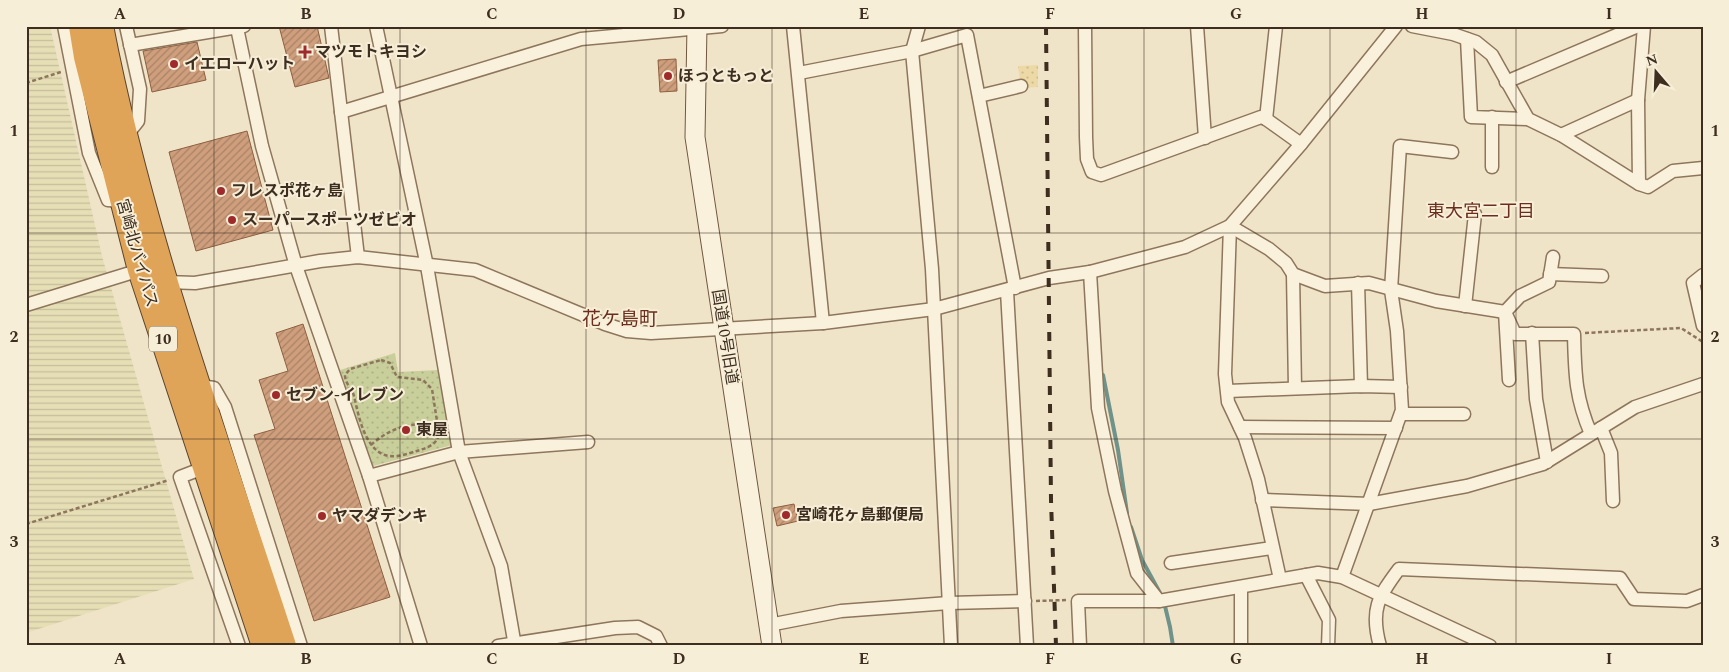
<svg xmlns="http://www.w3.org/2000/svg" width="1729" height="672" viewBox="0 0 1729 672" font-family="Spectral,'Noto Sans JP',serif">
<defs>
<pattern id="farmland-rules" width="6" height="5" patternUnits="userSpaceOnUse" patternTransform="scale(1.25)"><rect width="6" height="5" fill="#e6deb5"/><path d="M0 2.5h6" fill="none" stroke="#c6bf9b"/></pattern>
<pattern id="green-dots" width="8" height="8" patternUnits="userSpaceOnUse" patternTransform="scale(1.25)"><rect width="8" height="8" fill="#c9cf9b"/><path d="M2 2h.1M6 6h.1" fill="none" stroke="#aeb285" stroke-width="1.8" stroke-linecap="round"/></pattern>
<pattern id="sand-dots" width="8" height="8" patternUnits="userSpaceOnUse" patternTransform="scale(1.25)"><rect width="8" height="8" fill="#ecd9a5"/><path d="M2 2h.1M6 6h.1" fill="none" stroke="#cbbb8e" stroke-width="1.8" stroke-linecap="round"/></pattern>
<pattern id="building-hatch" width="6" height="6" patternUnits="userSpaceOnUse" patternTransform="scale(1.25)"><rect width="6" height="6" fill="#cf9f7d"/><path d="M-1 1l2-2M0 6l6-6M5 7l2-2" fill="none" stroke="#a98266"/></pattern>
</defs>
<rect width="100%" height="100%" fill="#f0e4c8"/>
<path fill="url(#farmland-rules)" d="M26,26H50L102,256L194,579L26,633Z"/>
<path fill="url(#green-dots)" d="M395,353L398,372L438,370L452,445L373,466L340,370Z"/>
<path fill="url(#sand-dots)" d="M1038,65V87L1021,88L1018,66Z"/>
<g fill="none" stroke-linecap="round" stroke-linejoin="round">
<g stroke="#6f938a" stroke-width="4">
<path d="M1103,375L1118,450L1127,513"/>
<path d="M1131,527L1142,560L1160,593"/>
<path d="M1164,602L1170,627L1173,646"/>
</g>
</g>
<g fill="url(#building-hatch)" stroke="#8d5f41">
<path d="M279,26H317L329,78L295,87Z"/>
<path d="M197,42L206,80L152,92L143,51Z"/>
<path d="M676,59L677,91L660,92L658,60Z"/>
<path d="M247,131L273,230L196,251L169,152Z"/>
<path d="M303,324L390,597L314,621L254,435L275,429L259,380L288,371L276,333Z"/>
<path d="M794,504L798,521L777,526L773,508Z"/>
</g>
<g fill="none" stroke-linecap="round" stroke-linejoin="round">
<g stroke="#8d765c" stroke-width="15">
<g id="street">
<path d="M64,26L89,153L108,200L122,201"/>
<path d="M126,26L140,89L138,121L126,136"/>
<path d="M331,26L358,257"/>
<path d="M376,26L427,266L459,452L501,566L515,646"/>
<path d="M793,26L823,323"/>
<path d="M919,26L912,51L932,269L951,646"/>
<path d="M1085,26L1086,137L1087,159L1092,172L1101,175L1261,117L1266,119L1301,144"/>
<path d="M1197,26L1205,138"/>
<path d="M1412,26L1453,34L1476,42L1492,55L1528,119L1561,135L1639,184L1648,187L1673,171L1703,168"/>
<path d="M237,28L262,146L296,266L369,476L421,646"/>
<path d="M1467,39L1471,117L1528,119"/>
<path d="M130,45L244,26"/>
<path d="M799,73L912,51L967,35L1015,288"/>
<path d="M1506,82L1638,26"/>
<path d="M979,96L1021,86"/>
<path d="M341,112L581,39L722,26"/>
<path d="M1492,117V167"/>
<path d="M1266,119L1276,26"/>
<path d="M1561,135L1638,100"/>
<path d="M1639,184L1638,100L1644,26"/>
<path d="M1230,226L1269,249L1286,263L1293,274L1325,286L1369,283L1436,301L1505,312L1515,334H1574C1575,373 1575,397 1591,434"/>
<path d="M1230,226L1225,374L1228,402L1245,438L1258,479L1280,579"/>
<path d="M1090,272L1098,408L1115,491L1137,573L1159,601L1318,573L1342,577L1490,646"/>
<path d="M1293,274L1295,388"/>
<path d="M1550,274L1602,276"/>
<path d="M1703,275L1693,283L1703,326"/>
<path d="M161,280L166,282L195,283L320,261L358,257L475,270L605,324L627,331L651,333L823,323L934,309L1049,278L1090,272L1185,247L1230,226L1301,144L1396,26"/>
<path d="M1358,283L1361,386"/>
<path d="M1007,291L1027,646"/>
<path d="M26,305L140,270L144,271"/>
<path d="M1465,306L1475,214"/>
<path d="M1532,333L1536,399L1547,462"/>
<path d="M1509,380L1505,312L1520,296L1549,282L1553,257"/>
<path d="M200,386L214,388L225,407L301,646"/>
<path d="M1228,391L1361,386L1401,387"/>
<path d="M1401,414H1464"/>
<path d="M1240,427L1396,428"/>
<path d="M1601,428L1611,453L1613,501"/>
<path d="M206,467L180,477L239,646"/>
<path d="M369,476L459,452L588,442"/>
<path d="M1262,500L1369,504L1467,486L1543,464L1635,407L1703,384"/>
<path d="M1171,563L1272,548"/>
<path d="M1306,575L1329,620L1328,646"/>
<path d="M1342,577L1402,410L1397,331L1391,290L1400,146L1452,152"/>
<path d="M1241,588V646"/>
<path d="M769,625L841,611L949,603L1025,601"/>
<path d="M498,646L615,628L638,627L656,636L661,646"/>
<path d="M1080,646L1078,601H1159"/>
<path d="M1380,646C1370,610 1378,597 1399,569L1620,578L1634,599L1687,601L1703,595"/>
</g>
</g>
<g stroke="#6f573f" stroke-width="21">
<path id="secondary" d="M697,26L695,137L772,646"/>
</g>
<g stroke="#5b4430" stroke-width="26">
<g id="highway">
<path d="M81,26L86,57L140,270L264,646"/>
<path d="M101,26C142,238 218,442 284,646"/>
</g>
</g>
<g stroke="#8d765c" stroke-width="2.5" stroke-dasharray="4 2.5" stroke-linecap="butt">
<path d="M26,83L61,72"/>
<path d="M1585,333L1681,328L1703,342"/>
<path d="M381,360L390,363L397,377L423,380L432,389L439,434C437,444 429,447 420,450C413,452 405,455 397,456C366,460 359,417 354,396C352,388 345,384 345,375L350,369Z"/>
<path d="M371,445C391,427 413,421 438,426"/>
<path d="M26,524L169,480"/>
<path d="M1036,601L1066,600"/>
</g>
<use href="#street" stroke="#faf1dc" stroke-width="12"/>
<use href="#secondary" stroke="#faf1dc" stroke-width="19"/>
<use href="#highway" stroke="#e0a458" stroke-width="24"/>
<path stroke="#3d2e20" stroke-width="4" stroke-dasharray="9 9" stroke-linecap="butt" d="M1046,26L1051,500L1056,646"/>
</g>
<path fill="none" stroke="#3d2e20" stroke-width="1" stroke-opacity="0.55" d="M214,26V646M400,26V646M586,26V646M772,26V646M958,26V646M1144,26V646M1330,26V646M1516,26V646M26,233H1703M26,439H1703"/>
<g fill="#9e2a2b" stroke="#f7eed8" stroke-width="2">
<path d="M302.5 44.5h5v5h5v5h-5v5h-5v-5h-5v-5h5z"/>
<circle cx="174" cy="64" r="5"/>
<circle cx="668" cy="76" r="5"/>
<circle cx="221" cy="191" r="5"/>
<circle cx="232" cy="220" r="5"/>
<circle cx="276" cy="395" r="5"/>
<circle cx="406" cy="430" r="5"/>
<circle cx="786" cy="515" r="5"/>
<circle cx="322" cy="516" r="5"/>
</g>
<g text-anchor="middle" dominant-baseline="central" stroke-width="4" stroke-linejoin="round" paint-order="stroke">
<rect fill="#f7eed8" stroke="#756857" stroke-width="1" x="149" y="326.5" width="28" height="25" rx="4"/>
<g font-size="15" font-weight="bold" fill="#3d2e20">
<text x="163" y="339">10</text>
</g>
<g font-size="16" font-weight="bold" fill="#3d2e20" stroke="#f7eed8" text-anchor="start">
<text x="315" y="52">マツモトキヨシ</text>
<text x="184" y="64">イエローハット</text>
<text x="678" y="76">ほっともっと</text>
<text x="231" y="191">フレスポ花ヶ島</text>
<text x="242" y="220">スーパースポーツゼビオ</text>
<text x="286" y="395">セブン-イレブン</text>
<text x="416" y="430">東屋</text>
<text x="796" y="515">宮崎花ヶ島郵便局</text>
<text x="332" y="516">ヤマダデンキ</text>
</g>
<g font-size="16" fill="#3d2e20" stroke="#f7eed8">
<text transform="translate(137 253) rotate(74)">宮崎北バイパス</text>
<text transform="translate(725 337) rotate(81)">国道10号旧道</text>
</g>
<g font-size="18" fill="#6b2e1e" stroke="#f7eed8">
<text x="1481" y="211">東大宮二丁目</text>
</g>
<g font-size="19" fill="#6b2e1e" stroke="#f7eed8">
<text x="620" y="319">花ケ島町</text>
</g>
</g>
<rect width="1729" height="672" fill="none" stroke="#f7eed8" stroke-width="55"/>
<g transform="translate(1656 72) rotate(341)" stroke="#f7eed8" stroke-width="4" paint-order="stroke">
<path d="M0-4L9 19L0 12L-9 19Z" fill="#3d2e20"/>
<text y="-8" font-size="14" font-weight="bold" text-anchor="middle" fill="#3d2e20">N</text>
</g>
<rect x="28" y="28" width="1674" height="616" fill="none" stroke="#3d2e20" stroke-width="2"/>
<g font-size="16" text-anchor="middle" font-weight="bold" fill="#3d2e20">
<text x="120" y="19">A</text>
<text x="306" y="19">B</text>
<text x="492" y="19">C</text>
<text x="679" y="19">D</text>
<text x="864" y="19">E</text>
<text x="1050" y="19">F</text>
<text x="1236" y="19">G</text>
<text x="1422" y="19">H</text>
<text x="1609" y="19">I</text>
<text x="14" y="136">1</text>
<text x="1715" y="136">1</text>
<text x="14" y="342">2</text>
<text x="1715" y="342">2</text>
<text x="14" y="547">3</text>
<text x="1715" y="547">3</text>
<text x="120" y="664">A</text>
<text x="306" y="664">B</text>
<text x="492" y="664">C</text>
<text x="679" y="664">D</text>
<text x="864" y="664">E</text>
<text x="1050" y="664">F</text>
<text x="1236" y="664">G</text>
<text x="1422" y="664">H</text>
<text x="1609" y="664">I</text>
</g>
</svg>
